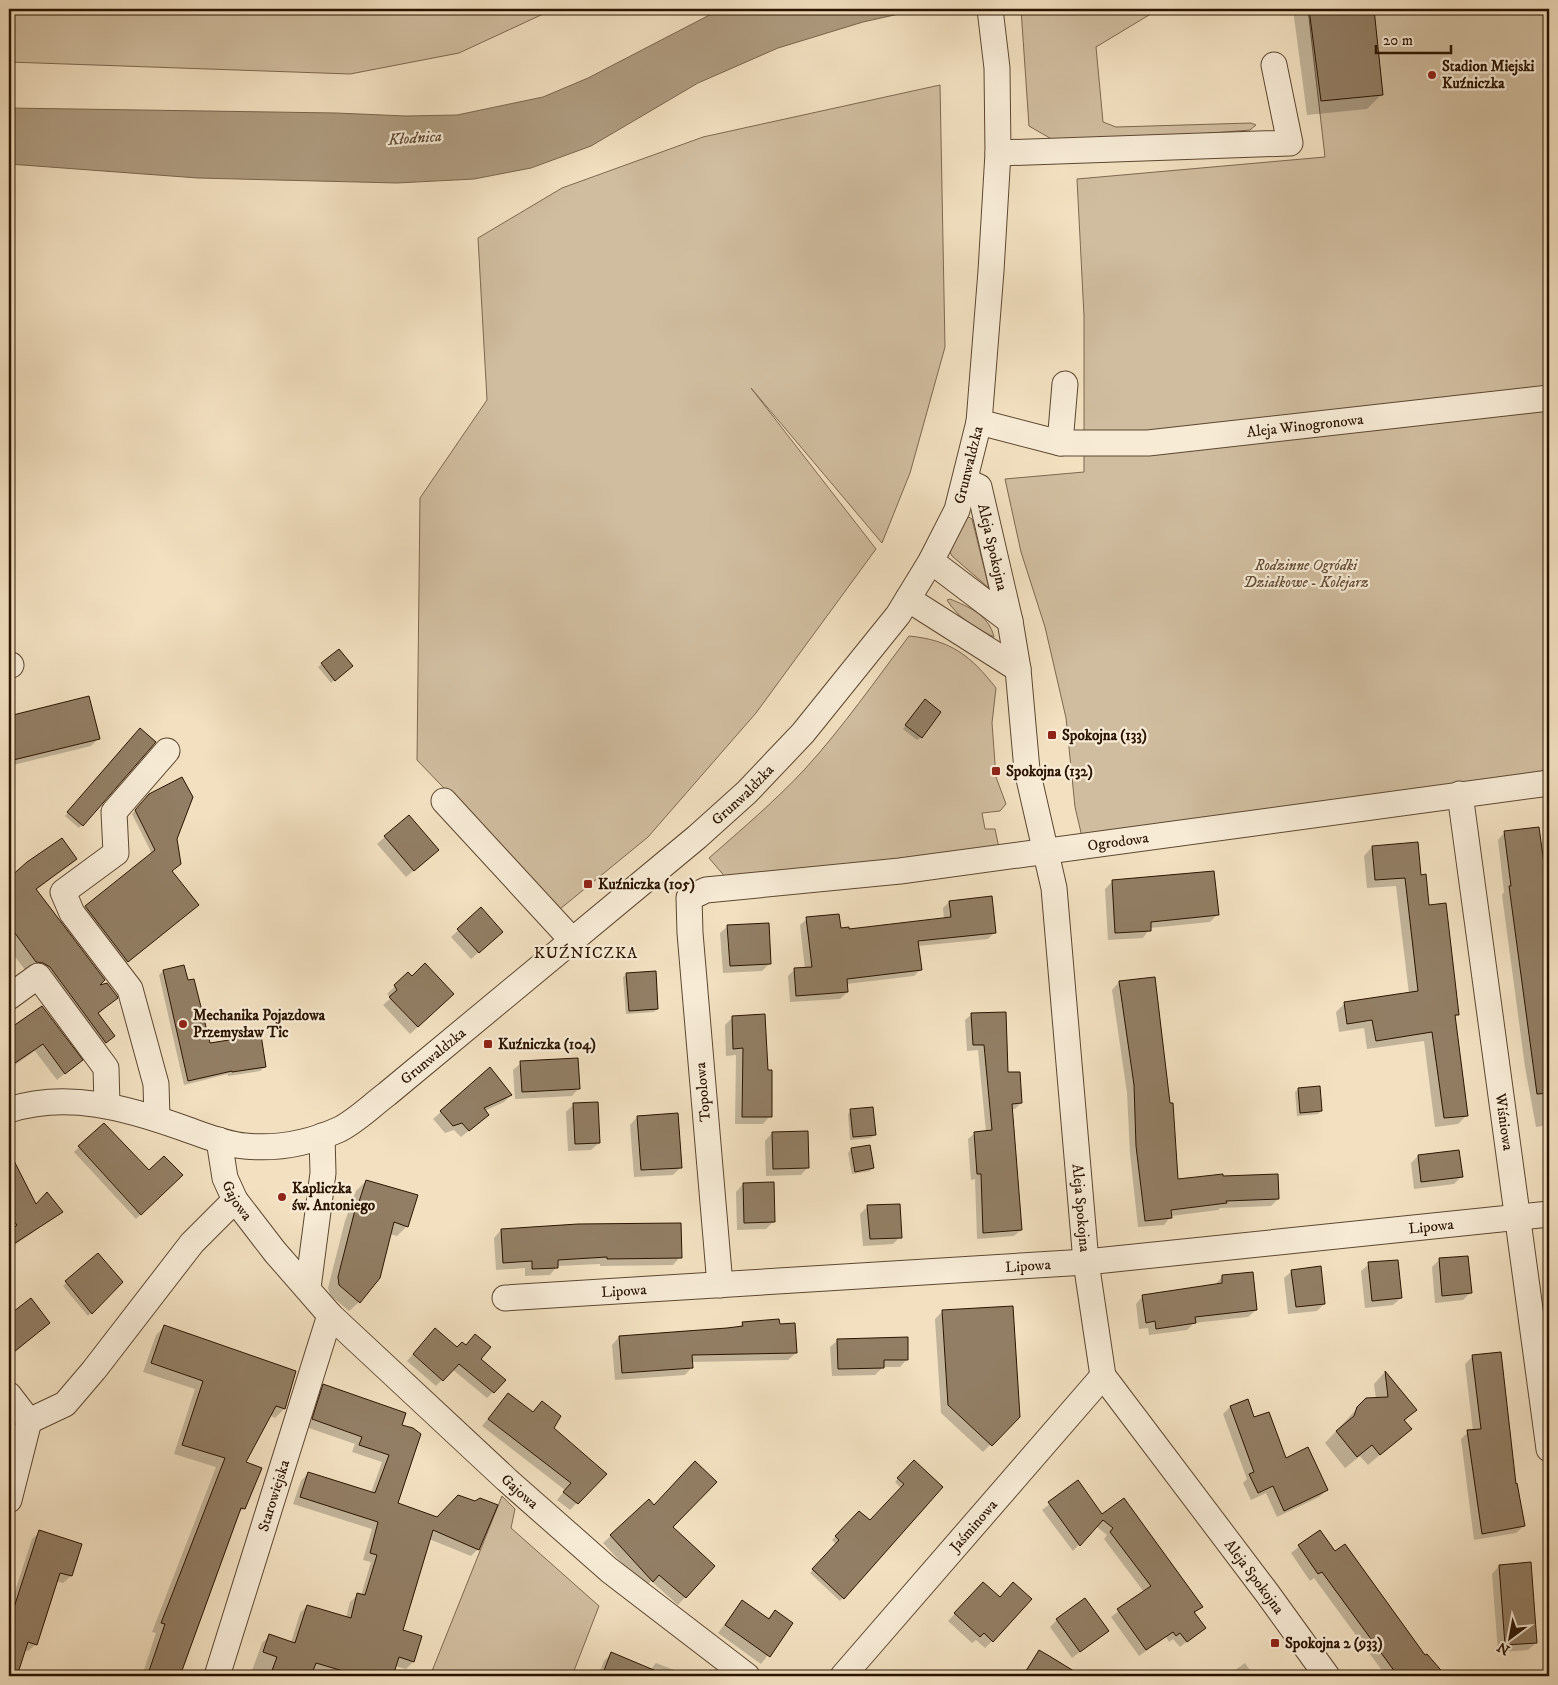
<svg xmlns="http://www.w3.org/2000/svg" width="1558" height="1685" viewBox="0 0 1558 1685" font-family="'IM FELL DW Pica',serif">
<rect width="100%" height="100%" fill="#f2e0c0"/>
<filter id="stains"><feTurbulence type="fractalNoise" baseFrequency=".004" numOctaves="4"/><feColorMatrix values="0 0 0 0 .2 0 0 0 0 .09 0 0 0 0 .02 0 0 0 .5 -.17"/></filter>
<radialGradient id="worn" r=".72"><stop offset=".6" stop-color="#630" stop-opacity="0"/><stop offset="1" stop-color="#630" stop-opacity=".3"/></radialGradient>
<g fill="#d0bd9f" stroke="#7e6850">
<path d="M9,9H554L459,53L350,74L9,62Z"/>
<path d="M1021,9H1159L1096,47L1103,122L1116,127L1251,123L1256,125L1250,130L1062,145L1029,126Z"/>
<path d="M1308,9H1549V789L1082,837L1075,807L1066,718L1045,627L1021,552L1005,479L1084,472V316L1077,179L1325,157Z"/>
<path d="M940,85L945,347L910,473L882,543L751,388L876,549L756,713L648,837L560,909L417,760L420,498L487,400L478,238L562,188L703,137Z"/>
<path d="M967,516L972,519L989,588L952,556L950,552Z"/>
<path d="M950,599C969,607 989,615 994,637C976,629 957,617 947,600Z"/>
<path d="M909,636C951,640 971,656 996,688L992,723L996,777L1006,804L1000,811L982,813L985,829H995L999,848L727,879L709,858C742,829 775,801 805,769C843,727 875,681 909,636Z"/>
<path d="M502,1496L515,1509L511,1528L599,1606L572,1676H430Z"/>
</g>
<path fill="#ae9b7f" stroke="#7a654c" d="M721,9H921L863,22L778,48L698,83L591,146L531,168L474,179L397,183L198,178L9,164V108L336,113L406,116L457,115L543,97L588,78Z"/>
<g fill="#0003">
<path d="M1293,9H1373L1382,94L1367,109L1307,115Z"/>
<path d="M339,651L348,669L331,683L318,667Z"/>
<path d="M88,698L98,739L91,746L9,766V717Z"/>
<path d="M922,704L921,737L917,740L903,729Z"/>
<path d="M137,733L154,742L79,828L65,816Z"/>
<path d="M146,799L176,839L170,872L194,908L124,965L82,910L152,854L132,814Z"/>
<path d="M1538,828L1549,907V922L1547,925L1549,941V1125L1536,1127L1525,1067L1502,895L1504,892L1498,840L1505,832Z"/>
<path d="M385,837L430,857L406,877L377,844Z"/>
<path d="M1372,847L1420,876L1458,1014L1454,1018L1467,1115L1458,1124L1435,1127L1424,1041L1367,1049L1364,1028L1339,1032L1336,1012L1345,1003L1409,994L1396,886L1367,888L1364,856Z"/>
<path d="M76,859L35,891L97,987L116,998L97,1015L113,1036L103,1046L26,971L9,949V879L27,863Z"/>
<path d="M1113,881L1218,914L1210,922L1150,928L1143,938L1108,940L1105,889Z"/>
<path d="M949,902L995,932L988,939L918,946L921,969L914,976L846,984L847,992L840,999L790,1002L788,976L795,969H805L800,925L807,919L848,931L944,919L943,908Z"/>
<path d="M481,909L494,939L471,959L451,937Z"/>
<path d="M728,926L770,963L762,971L723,973L720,933Z"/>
<path d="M163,971L209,1044L265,1067L260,1071L228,1076V1074L184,1085L159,975Z"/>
<path d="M408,973L445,1002L410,1034L383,1005L391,998L387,994Z"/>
<path d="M627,974L657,1009L654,1012L626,1014L623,977Z"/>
<path d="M1119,982L1177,1181L1222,1177L1278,1199L1271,1206L1220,1208L1218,1210L1171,1216L1164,1225L1138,1227L1130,1154L1127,1093L1112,990Z"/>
<path d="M42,1007L81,1060L57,1080L35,1051L9,1069V1030Z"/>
<path d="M972,1014L1021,1103L1015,1109H1011L1021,1230L1014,1236L977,1239L975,1179L971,1180L968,1139L975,1133L986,1132L978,1050L967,1051L965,1020Z"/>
<path d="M732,1018L770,1116L763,1124H735L736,1055L726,1056L725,1025Z"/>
<path d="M521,1063L579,1088L572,1096L515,1099L513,1070Z"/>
<path d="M489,1069L511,1095L504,1102L485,1111L480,1122L461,1137L454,1130L445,1133L433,1119Z"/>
<path d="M1299,1089L1321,1111L1318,1114L1297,1116L1295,1092Z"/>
<path d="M574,1104L599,1143L591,1150L568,1151L566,1112Z"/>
<path d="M851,1110L874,1135L871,1138L850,1140L848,1114Z"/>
<path d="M637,1117L681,1167L673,1175L634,1177L630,1125Z"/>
<path d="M104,1124L149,1172L181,1175L136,1219L74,1152Z"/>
<path d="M772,1133L808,1167L801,1175L766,1176L765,1141Z"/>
<path d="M851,1149L873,1168L870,1171L852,1174L848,1153Z"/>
<path d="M1418,1156L1461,1177L1454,1184L1414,1189L1411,1163Z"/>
<path d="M20,1175L35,1206L62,1212L9,1249L11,1232L9,1230V1181Z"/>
<path d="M366,1181L407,1226L397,1236L390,1234L359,1302L349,1311L330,1295L328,1288L345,1221L356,1191Z"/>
<path d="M743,1184L773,1222L766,1229L737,1230L736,1192Z"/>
<path d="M868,1206L900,1237L893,1244L863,1246L860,1214Z"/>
<path d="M501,1230L680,1257L673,1265L600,1266V1264L557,1266L550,1275L525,1276V1268L496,1270L494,1238Z"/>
<path d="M98,1255L121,1282L88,1316L63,1286Z"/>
<path d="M1439,1260L1470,1293L1463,1300L1435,1303L1432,1267Z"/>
<path d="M1369,1264L1401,1298L1393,1305L1365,1308L1361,1271Z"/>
<path d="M1292,1271L1324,1304L1317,1311L1288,1314L1284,1278Z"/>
<path d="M1222,1277L1256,1310L1248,1317L1194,1323L1187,1330L1149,1335L1148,1328L1139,1329L1136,1304L1143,1296L1215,1285Z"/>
<path d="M943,1311L1019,1416L983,1452L941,1413L935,1319Z"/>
<path d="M743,1323L778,1325L796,1353L788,1360L692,1362V1367L685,1375L615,1380L612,1345L619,1337L739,1327Z"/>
<path d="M165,1326L284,1409L275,1418L269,1415L244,1462V1508L237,1515L179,1676H142L156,1633L152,1632L216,1467L174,1454L195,1389L143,1372L156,1335Z"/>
<path d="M429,1336L479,1359L493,1392L487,1398L452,1369L436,1386L407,1361Z"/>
<path d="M838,1340L907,1359L900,1367H883L875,1375L832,1376L830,1347Z"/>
<path d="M1500,1353L1515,1485L1524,1526L1516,1533L1474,1540L1461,1439L1468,1432L1473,1431L1465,1364L1472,1357Z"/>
<path d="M1384,1373L1415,1410L1404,1422L1410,1429L1368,1465L1360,1456L1345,1468L1325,1443L1366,1399H1376L1374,1384Z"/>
<path d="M324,1386L400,1426L396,1503L478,1549L471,1556L429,1539L401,1631L413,1662L406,1669L395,1666L392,1676H329L312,1671L310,1676H250L262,1643L270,1636L291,1643L300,1613L307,1606L346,1618L350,1602L358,1595L361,1596L371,1562L363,1560L372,1529L293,1504L301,1481L308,1473L371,1493L382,1462L352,1452L355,1444L306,1427L316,1393Z"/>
<path d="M508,1394L605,1474L570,1510L557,1500L565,1490L482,1426Z"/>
<path d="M1230,1407L1253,1419L1285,1459L1327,1490L1319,1497L1277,1517L1266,1493L1251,1500L1243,1483L1247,1479L1223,1414Z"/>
<path d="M914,1462L927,1506L840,1601L810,1573L836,1544L832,1540L859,1512L870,1522L901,1488L895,1482Z"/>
<path d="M1078,1482L1102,1515L1201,1607L1194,1614L1204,1628L1180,1647L1173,1639L1169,1642L1166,1637L1139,1656L1111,1617L1144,1592L1104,1539L1107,1535L1096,1526L1073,1551L1042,1510Z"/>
<path d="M649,1501L671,1527L713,1566L678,1605L651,1581L645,1588L603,1543Z"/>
<path d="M1319,1531L1334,1553L1425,1657L1427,1655L1444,1676H1386L1314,1578L1310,1581L1291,1553Z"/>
<path d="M40,1532L81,1544L71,1576L63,1583L56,1581L36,1644L28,1651L24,1650L16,1676H9V1610L32,1539Z"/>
<path d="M1499,1566L1536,1643L1528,1650L1498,1652L1492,1574Z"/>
<path d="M976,1591L992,1641L985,1648L976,1640L972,1643L948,1621Z"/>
<path d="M742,1601L767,1619L775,1611L792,1623L761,1664L718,1633Z"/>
<path d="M1057,1620L1107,1631L1072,1658L1050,1627Z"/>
<path d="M1039,1651L1072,1671L1069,1676H1021Z"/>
<path d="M611,1654L650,1670L656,1663L682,1673L681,1676H598L604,1661Z"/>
<path d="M1245,1663L1254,1676H1227Z"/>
</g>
<g fill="#927e64" stroke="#2b1400">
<path d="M1309,9H1374L1383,95L1321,101Z"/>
<path d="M339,649L353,666L335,681L321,663Z"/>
<path d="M89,696L100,739L9,761V716Z"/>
<path d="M925,699L941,712L922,738L905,725Z"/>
<path d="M140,728L156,742L83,826L67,812Z"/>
<path d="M182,777L193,797L177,839L181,864L172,871L199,905L128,962L85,906L155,850L135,810L149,794Z"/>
<path d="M409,815L439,850L414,871L384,836Z"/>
<path d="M1539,827L1549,900V1093L1537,1094L1509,886H1511L1504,831Z"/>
<path d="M62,838L77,859L36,889L105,980L100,985L107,983L117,996L118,998L98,1013L115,1036L106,1043L50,967L43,963L36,962L9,925V878L27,862Z"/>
<path d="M1418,842L1421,875L1426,874L1429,905L1446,903L1459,1015H1455L1468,1116L1444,1118L1432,1032L1376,1041L1372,1020L1347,1024L1344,1002L1418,991L1405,878L1375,880L1372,846Z"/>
<path d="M1214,871L1219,915L1151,922V931L1115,933L1112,880Z"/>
<path d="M992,896L996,933L918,941L922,970L847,979L848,992L796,996L794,968L812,967L806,917L839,914L841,928L849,927V929L951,917L949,901Z"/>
<path d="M481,907L503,932L479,953L457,929Z"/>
<path d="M769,923L771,964L730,966L727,925Z"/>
<path d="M425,963L454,994L418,1027L389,997L397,990L394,985L408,972L412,976Z"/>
<path d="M184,965L188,980L194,979L210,1043L261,1035L266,1067L232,1072V1071L188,1081L163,970Z"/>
<path d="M656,971L658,1009L629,1011L626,973Z"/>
<path d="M1155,977L1170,1103H1173L1178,1179L1223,1174V1176L1278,1174L1279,1199L1226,1201L1227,1203L1171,1210L1172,1218L1145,1221L1136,1146L1134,1085L1119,981Z"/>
<path d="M42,1006L83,1060L65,1074L43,1044L9,1067V1029Z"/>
<path d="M1006,1012L1008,1072H1020L1022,1103L1012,1104L1022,1230L983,1233L981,1174H977L974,1132L992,1130L984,1045H973L971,1013Z"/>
<path d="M765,1014L768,1070H772V1117H742L743,1048L733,1049L732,1016Z"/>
<path d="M578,1058L580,1089L522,1092L520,1061Z"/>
<path d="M490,1067L512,1095L484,1108L489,1115L469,1131L462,1123L453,1126L440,1111Z"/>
<path d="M1320,1086L1322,1111L1300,1113L1298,1088Z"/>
<path d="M598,1102L600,1143L575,1144L573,1103Z"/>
<path d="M873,1107L876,1135L853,1137L850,1109Z"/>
<path d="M678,1113L682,1168L641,1170L637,1116Z"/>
<path d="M104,1123L149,1170L164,1156L183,1175L141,1215L78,1146Z"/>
<path d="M808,1131L809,1168L773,1169L772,1132Z"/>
<path d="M870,1145L874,1168L855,1172L851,1148Z"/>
<path d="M1459,1150L1463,1177L1421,1182L1418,1155Z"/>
<path d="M9,1151L36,1204L47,1192L63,1212L9,1247V1233L17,1225L9,1215Z"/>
<path d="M366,1180L418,1195L408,1227L394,1222L380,1278L360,1303L339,1285L338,1277L355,1210L356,1211Z"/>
<path d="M774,1182L775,1222L744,1223L743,1183Z"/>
<path d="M900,1204L902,1238L870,1239L867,1205Z"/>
<path d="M681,1223L682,1258L607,1259V1257L558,1260V1268L532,1269V1261L503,1263L501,1229L578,1224Z"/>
<path d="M98,1253L123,1282L92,1314L65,1281Z"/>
<path d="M1468,1256L1472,1293L1442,1296L1439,1258Z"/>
<path d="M1398,1260L1402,1298L1372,1301L1368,1262Z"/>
<path d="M1321,1266L1325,1304L1296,1307L1291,1270Z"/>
<path d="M1253,1272L1257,1310L1195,1317L1196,1323L1156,1329L1155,1321L1146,1323L1142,1295L1222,1283V1275Z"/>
<path d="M31,1298L50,1323L9,1356V1315Z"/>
<path d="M1013,1306L1020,1417L992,1446L948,1405L942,1310Z"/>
<path d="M779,1319L780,1324L795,1323L797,1353L692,1355L693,1368L622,1373L619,1336L727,1328L743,1326L742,1322Z"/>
<path d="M164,1325L296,1371L285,1409L276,1406L246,1462L262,1468L245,1509L241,1508L180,1676H164L149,1671L165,1624L161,1623L225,1458L182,1445L203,1381L151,1363Z"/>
<path d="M435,1328L457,1347L462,1342L466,1345L475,1334L491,1347L481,1359L506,1380L494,1393L459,1364L443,1381L413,1354Z"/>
<path d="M908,1337V1360H884V1368L838,1369L837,1339Z"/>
<path d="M1501,1352L1516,1484L1517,1483L1525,1526L1482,1534L1467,1430L1481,1429L1472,1355Z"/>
<path d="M1385,1371L1417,1410L1404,1420L1412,1429L1380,1455L1372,1445L1357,1457L1336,1431L1354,1416L1357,1407L1366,1398L1388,1397Z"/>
<path d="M323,1384L406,1413L402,1425L413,1428L421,1434L398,1503L437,1517L458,1495L475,1501L480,1498L498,1505L479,1550L433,1530L403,1630L422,1636L414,1662L399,1657L393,1676H360L316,1663L311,1676H270L277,1657L263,1652L269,1634L295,1643L307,1605L351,1618L357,1593L365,1595L377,1555L370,1553L378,1522L300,1497L308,1472L375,1493L389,1455L359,1445L362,1437L312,1419Z"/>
<path d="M508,1393L533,1412L542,1401L561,1416L554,1428L607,1474L578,1504L563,1492L571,1483L488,1419Z"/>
<path d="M1248,1399L1254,1417L1269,1412L1286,1458L1308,1447L1328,1490L1284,1511L1273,1486L1258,1493L1249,1474L1254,1472L1230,1406Z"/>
<path d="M914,1460L943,1487L844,1599L812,1569L839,1540L835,1536L859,1511L870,1520L904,1484L897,1478Z"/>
<path d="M695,1461L717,1482L673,1527L715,1566L686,1598L659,1575L653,1582L610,1535L649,1499L654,1505Z"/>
<path d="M1078,1480L1102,1514L1124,1498L1203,1607L1194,1612L1206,1628L1187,1642L1180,1633L1176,1636L1173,1632L1146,1650L1117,1609L1151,1586L1110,1532L1113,1528L1103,1520L1080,1546L1048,1502Z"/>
<path d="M39,1530L82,1544L72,1576L60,1573L37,1645L28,1642L17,1676H9V1623Z"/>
<path d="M1320,1530L1335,1551L1345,1544L1425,1655L1427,1654L1446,1676H1398L1322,1572L1318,1574L1298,1545Z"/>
<path d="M1531,1562L1537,1643L1505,1645L1499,1565Z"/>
<path d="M983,1582L1000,1597L1013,1582L1032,1599L993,1642L984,1633L980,1637L954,1613Z"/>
<path d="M1085,1598L1109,1631L1080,1652L1056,1619Z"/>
<path d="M742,1600L769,1619L775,1610L793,1623L770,1657L725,1625Z"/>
<path d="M1039,1650L1051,1657L1082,1676H1023Z"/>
<path d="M611,1652L668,1676H602Z"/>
</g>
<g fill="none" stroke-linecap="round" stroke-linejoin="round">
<g stroke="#5d4730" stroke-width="27">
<g id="minor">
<path d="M998,153L1290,143L1274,65"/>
<path d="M979,422L1060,443L1065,384"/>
<path id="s1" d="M1060,443H1148L1549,398"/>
<path id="s2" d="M966,481L979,487L1010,621L1018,669L1027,770L1054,888L1086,1262L1103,1376L1267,1593L1327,1676"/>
<path d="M931,561L1010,621"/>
<path d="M908,599L1018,669"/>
<path d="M9,666L11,665"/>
<path id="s3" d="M1460,794L1549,1449"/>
<path d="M444,801L572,940"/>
<path d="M9,997L38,976L106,1068L107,1105"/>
<path id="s4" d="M9,1110C67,1091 127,1108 183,1128C203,1135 224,1144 245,1146C276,1149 309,1143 338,1130C355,1122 371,1106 387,1094L697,837L747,792L803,733L898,615L931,561L957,510L979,422L991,271L998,153L997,68L990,9"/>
<path d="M157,1119L156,1084L130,989L72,913L63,892L116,853L114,812L167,751"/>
<path id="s5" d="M219,1140L225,1178L235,1200L275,1252L330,1315L507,1480L609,1570L747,1676"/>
<path id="s6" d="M720,1285L690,933L689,898L706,890L900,871L1549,783"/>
<path d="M308,1288L323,1173L322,1136"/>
<path id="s7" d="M505,1298L1086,1262L1549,1214"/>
<path d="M9,1395L29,1421"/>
<path d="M29,1421L65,1404L94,1370L192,1243L235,1200"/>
<path d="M9,1500L29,1421"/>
<path id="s8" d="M217,1676L330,1315"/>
<path id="s9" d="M843,1676L1103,1376"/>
</g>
</g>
<use href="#minor" stroke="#f7ebd6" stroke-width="25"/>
</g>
<g fill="#8f2418" stroke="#f7ebd6" stroke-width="2">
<circle cx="1432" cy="75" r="5"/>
<rect x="1047" y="730" width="10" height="10" rx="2.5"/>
<rect x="991" y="766" width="10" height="10" rx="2.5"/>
<rect x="583" y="879" width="10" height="10" rx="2.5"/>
<circle cx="183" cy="1024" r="5"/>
<rect x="483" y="1039" width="10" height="10" rx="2.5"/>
<circle cx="282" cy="1197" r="5"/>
<rect x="1270" y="1638" width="10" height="10" rx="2.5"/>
</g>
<g text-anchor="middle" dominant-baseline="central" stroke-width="4.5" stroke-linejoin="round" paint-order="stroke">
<g font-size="15" font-weight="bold" fill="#2b1400" stroke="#f7ebd6" text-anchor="start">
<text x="1442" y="66">Stadion Miejski<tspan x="1442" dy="17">Kuźniczka</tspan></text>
<text x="1062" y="735">Spokojna (133)</text>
<text x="1006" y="771">Spokojna (132)</text>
<text x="598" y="884">Kuźniczka (105)</text>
<text x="193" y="1015">Mechanika Pojazdowa<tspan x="193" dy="17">Przemysław Tic</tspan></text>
<text x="498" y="1044">Kuźniczka (104)</text>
<text x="292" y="1188">Kapliczka<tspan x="292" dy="17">św. Antoniego</tspan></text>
<text x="1285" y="1643">Spokojna 2 (933)</text>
</g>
<g font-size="15" fill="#2b1400" stroke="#f7ebd6">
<text stroke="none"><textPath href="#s1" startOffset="246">Aleja Winogronowa</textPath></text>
<text stroke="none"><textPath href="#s4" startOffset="1269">Grunwaldzka</textPath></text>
<text stroke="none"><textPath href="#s2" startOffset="76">Aleja Spokojna</textPath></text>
<text stroke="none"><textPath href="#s4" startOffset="864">Grunwaldzka</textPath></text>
<text stroke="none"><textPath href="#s6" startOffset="822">Ogrodowa</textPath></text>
<text stroke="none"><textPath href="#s4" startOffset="459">Grunwaldzka</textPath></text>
<text transform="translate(703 1092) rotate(-95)">Topolowa</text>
<text stroke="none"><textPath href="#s3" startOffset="331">Wiśniowa</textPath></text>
<text stroke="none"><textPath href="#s5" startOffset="64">Gajowa</textPath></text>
<text stroke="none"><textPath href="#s2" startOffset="744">Aleja Spokojna</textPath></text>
<text stroke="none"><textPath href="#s7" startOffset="929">Lipowa</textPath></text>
<text stroke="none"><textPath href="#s7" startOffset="524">Lipowa</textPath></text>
<text stroke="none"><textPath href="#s7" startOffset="119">Lipowa</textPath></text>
<text stroke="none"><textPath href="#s5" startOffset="471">Gajowa</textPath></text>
<text stroke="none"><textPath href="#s8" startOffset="189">Starowiejska</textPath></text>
<text stroke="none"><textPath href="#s9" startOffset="199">Jaśminowa</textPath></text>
<text stroke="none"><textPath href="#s2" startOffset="1165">Aleja Spokojna</textPath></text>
</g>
<g font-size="15" font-style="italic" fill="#654f38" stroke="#f7ebd6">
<text x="1306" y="565">Rodzinne Ogródki<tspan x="1306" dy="17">Działkowe - Kolejarz</tspan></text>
</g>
<g font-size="16" font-style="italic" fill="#5f4a33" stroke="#f7ebd6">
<text transform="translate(415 138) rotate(-4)">Kłodnica</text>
</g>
<g font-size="16" letter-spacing="1" fill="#2b1400" stroke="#f7ebd6">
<text x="586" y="953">KUŹNICZKA</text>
</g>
</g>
<rect width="1558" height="1685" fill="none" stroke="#f2e0c0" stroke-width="30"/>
<rect x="10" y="10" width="1538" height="1665" fill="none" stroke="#2b1400" stroke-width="2.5"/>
<rect x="15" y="15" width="1528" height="1655" fill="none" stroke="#2b1400"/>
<g transform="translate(1510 1638) rotate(212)" stroke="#f7ebd6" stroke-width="4" paint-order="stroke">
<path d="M0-4L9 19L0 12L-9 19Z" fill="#2b1400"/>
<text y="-8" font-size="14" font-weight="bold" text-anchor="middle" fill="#2b1400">N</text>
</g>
<path d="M1376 45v8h75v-8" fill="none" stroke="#2b1400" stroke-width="2.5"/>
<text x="1383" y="45" font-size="15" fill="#2b1400" stroke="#f7ebd6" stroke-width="4" paint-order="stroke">20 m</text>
<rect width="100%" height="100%" filter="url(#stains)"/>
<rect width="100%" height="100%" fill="url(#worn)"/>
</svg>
